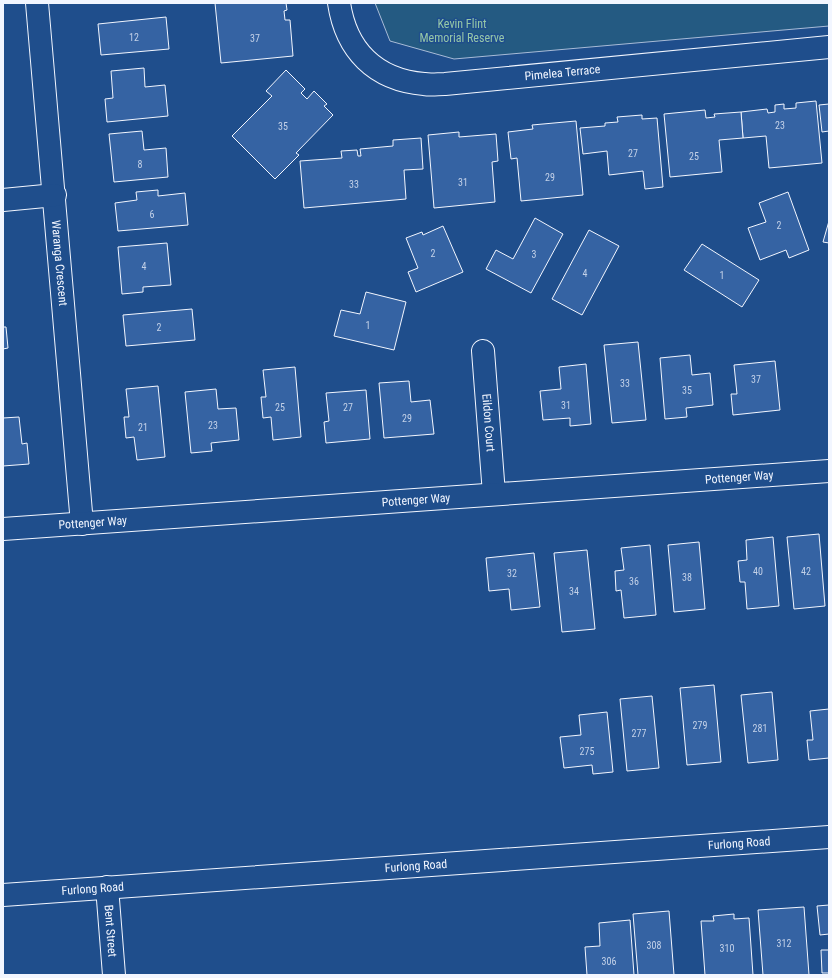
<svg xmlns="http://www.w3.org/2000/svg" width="832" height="978" viewBox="0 0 832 978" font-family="'Roboto Condensed',sans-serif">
<rect width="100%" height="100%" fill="#1f4e8c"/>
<path fill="#245a82" stroke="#a8bbd7" d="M375,3H829V26L454,59L390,41Z"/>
<g fill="#3563a3" stroke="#f2f6ff">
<path d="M215,3H286L287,10L284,11L285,20H290L293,56L221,63Z"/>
<path d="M166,17L169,49L101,55L98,24Z"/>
<path d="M144,68L145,87L165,85L168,116L107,122L105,99L113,98L111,71Z"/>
<path d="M286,70L305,89L301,93L307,99L314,91L327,104L324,106L333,115L296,153L299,155L275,179L232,136L272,96L266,91Z"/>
<path d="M816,101L822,163L769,168L766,136L743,138L741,112L767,109L768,113L775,112V105L784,104V109L796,108V103Z"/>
<path d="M829,104V131L822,132L819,105Z"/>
<path d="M705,110L706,118L715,117L714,114L741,112L743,138L719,140L722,172L670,177L664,114Z"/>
<path d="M642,115V119L657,118L663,187L645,189L643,171L609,175L607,151L583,154L580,128L605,126V123L618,122L617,117Z"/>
<path d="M576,121L583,195L521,201L517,158L511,159L508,132L533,129L532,125Z"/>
<path d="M142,131L144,150L166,148L168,177L114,182L109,134Z"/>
<path d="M459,132V137L496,134L498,161L492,162L495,202L434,208L428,135Z"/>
<path d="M421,138L423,169L404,170L406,199L304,208L300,161L342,158L341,151L357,150L358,156H361L360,149L393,146V140Z"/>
<path d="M158,190V196L185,193L188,225L118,231L115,203L137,200L136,192Z"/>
<path d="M788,192L809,250L789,258L786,250L760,260L748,228L766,222L759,203Z"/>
<path d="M535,218L563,234L531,293L486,269L496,250L513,259Z"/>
<path d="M829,221V243L823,242Z"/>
<path d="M443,226L463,272L416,292L408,272L418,268L406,238L422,232L423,235Z"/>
<path d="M589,230L619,246L582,315L552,299Z"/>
<path d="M167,243L171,285L143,287V292L122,294L118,247Z"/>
<path d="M702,244L759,280L742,307L684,270Z"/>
<path d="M366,292L406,302L394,350L334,336L341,310L360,314Z"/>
<path d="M192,309L195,340L126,346L123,315Z"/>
<path d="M3,327H6L8,348L3,349Z"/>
<path d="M638,342L646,420L612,423L604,345Z"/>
<path d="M690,355L692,375L710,373L713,405L686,408L687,417L665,419L660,358Z"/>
<path d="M775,361L780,410L733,415L731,394H737L734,365Z"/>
<path d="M586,364L591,424L570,426V418L543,420L540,391L561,389L559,367Z"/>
<path d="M295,367L301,437L273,440L271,417L263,418L261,397H266L263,370Z"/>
<path d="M409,381L411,402L430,400L434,434L384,438L379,383Z"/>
<path d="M158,386L165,457L137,460L134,437L126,438L124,417H129L126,389Z"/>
<path d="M216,389L218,409L236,408L239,440L211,443L212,451L191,453L185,392Z"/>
<path d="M366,390L370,439L326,443L324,422L329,421L326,393Z"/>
<path d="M19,417L22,444L27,443L29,464L3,466V418Z"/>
<path d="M819,534L825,606L794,609L787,537Z"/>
<path d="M773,537L779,606L747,609L745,582H740L738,561L747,560L746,540Z"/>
<path d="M699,542L705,609L674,612L668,545Z"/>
<path d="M650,545L656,615L624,618L621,590L616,591L615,571L624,570L621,548Z"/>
<path d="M587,550L595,629L562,632L554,553Z"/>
<path d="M534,553L540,607L511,610L509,589L489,591L486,558Z"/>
<path d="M714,685L721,762L687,765L680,688Z"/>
<path d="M772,692L778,760L748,763L741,695Z"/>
<path d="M652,696L659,768L627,771L620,699Z"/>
<path d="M829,709V758L809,760L807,740H813L810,711Z"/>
<path d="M607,712L613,772L593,774L592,765L564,768L560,737L581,735L579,715Z"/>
<path d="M829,905V934L820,935L817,906Z"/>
<path d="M804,907L809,975H763L758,910Z"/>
<path d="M669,911L674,975H638L633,914Z"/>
<path d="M734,914V919L749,918L753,975H705L701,921H714L713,916Z"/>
<path d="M630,920L634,975H587L585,947L600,946L599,923Z"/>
<path d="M821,950H829V973H822Z"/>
</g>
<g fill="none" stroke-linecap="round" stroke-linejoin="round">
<g stroke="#f2f6ff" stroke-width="24">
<g id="minor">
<path id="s1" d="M37,3L82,524"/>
<path id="s2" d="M339,3C346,50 375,80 424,84C431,85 438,84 445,84L829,47"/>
<path d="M3,200L55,195"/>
<path id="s3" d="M483,351L494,494"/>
<path id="s4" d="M3,529L829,471"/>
<path id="s5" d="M107,887L114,975"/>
</g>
</g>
<g stroke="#f2f6ff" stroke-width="24">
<g id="major">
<path id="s6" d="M3,895L829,837"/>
</g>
</g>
<use href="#minor" stroke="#1f4e8c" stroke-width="22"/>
<use href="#major" stroke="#1f4e8c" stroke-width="22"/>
</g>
<g text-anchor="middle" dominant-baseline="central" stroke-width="3" stroke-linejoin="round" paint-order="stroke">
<g font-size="10" fill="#c3d1e8">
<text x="134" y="37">12</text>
<text x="255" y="38">37</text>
<text x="780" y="125">23</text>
<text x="283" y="126">35</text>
<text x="633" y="153">27</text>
<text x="694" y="156">25</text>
<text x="140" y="164">8</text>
<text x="550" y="177">29</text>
<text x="463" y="182">31</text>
<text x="354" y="184">33</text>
<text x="152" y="214">6</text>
<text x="779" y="225">2</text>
<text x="433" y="253">2</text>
<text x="534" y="254">3</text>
<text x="144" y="266">4</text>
<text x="585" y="273">4</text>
<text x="722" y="275">1</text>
<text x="368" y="325">1</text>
<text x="159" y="327">2</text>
<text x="756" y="379">37</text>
<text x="625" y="383">33</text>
<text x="687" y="390">35</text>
<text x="566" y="405">31</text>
<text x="280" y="407">25</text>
<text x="348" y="407">27</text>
<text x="407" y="418">29</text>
<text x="213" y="425">23</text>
<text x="143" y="427">21</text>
<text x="758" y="571">40</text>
<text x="806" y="571">42</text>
<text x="512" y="573">32</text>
<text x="687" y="577">38</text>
<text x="634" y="581">36</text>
<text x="574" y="591">34</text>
<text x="700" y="725">279</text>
<text x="760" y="728">281</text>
<text x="639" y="733">277</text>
<text x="587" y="751">275</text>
<text x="784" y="943">312</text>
<text x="654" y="945">308</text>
<text x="727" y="948">310</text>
<text x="609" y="961">306</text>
</g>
<g font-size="12" fill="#97c8a6" stroke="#1f4e8c">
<text x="462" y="24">Kevin Flint<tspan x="462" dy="14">Memorial Reserve</tspan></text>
</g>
<g font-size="12" fill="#f2f6ff" stroke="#1f4e8c">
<text stroke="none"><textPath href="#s2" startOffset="267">Pimelea Terrace</textPath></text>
<text stroke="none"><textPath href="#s1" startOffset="261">Waranga Crescent</textPath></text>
<text stroke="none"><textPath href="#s3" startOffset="72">Eildon Court</textPath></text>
<text stroke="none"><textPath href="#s4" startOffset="738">Pottenger Way</textPath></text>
<text stroke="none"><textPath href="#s4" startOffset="414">Pottenger Way</textPath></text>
<text stroke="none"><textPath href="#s4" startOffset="90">Pottenger Way</textPath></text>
<text stroke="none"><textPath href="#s6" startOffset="738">Furlong Road</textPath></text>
<text stroke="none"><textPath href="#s6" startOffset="414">Furlong Road</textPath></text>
<text stroke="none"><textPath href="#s6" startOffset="90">Furlong Road</textPath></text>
<text stroke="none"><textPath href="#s5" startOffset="44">Bent Street</textPath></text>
</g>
</g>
<rect width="832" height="978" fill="none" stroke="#f2f6ff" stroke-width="8"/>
</svg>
